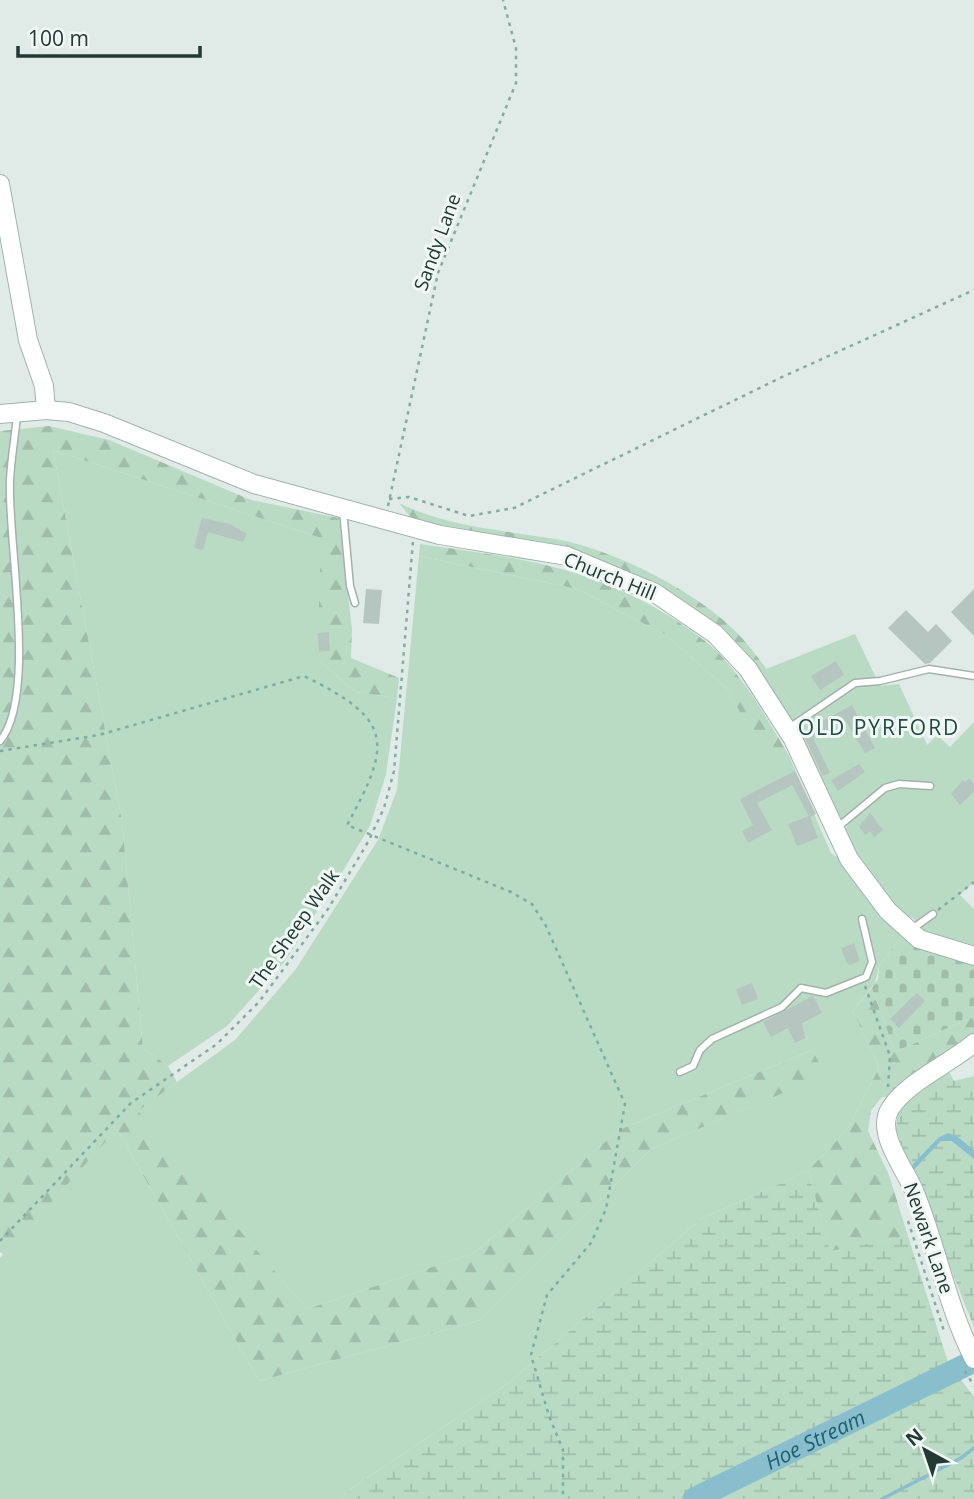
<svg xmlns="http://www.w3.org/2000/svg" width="974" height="1499" viewBox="0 0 974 1499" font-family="'Open Sans',sans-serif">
<defs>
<pattern id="forest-firs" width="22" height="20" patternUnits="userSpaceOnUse" patternTransform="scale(1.75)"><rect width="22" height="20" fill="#b9dbc4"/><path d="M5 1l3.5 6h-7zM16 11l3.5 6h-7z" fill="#9fbda9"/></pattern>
<pattern id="wetland-marsh" width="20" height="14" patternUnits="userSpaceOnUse" patternTransform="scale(1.75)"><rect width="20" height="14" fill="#b9dbc4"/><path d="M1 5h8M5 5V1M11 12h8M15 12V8" fill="none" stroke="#9fbda9"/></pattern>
<pattern id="cemetery-stones" width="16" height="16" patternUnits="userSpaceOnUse" patternTransform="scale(1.75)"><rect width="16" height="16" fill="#b9dbc4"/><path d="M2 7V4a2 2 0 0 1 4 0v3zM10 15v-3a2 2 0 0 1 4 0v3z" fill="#9fbda9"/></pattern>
</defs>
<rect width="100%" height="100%" fill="#e0eae6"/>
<g fill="#b9dbc4">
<path d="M53,450L321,538L320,661L355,692L397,698L386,774L370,826L338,879L285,961L227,1026L168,1066L143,1048L122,821Z"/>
<path d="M419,556L577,589L666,635L726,688L771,765L789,756L831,853L846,864L902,936L879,966L875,983L853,1011L879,1068L848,1128L808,1171L701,1219L507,1384L349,1490L340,1499H0V1258L117,1129L259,1381L481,1320L651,1149L825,1075L812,1050L619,1130L474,1253L307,1309L137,1111L235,1040L296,969L378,840L397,790Z"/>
<path d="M855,634L880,686L899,684L927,745L937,735L950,747L974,722V882L960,895L974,909V948L924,933L914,919L894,908L849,845L845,830L848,825L833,810L787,716L795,710L766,669Z"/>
</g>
<g fill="url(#forest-firs)">
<path d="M49,426L109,440L251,500L339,518L352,629L351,658L399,678L397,698L355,692L320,661L319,652L330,651L329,633H318L321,538L53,450L122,821L143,1048L168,1066L177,1082L138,1111L307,1309L474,1253L619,1130L812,1050L826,1075L651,1149L481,1320L259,1381L117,1129L4,1255L0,1252V431Z"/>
<path d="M399,503C448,527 502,530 555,539C613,549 701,593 741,637C761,659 778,686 795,710L787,716L758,676L639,581L417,525Z"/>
<path d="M420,544C515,558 585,564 669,616C688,628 709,642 724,659C750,688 769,722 789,756L771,766L726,688L666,635L577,589L419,556Z"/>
<path d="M872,988L895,1052L974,1016V1034L960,1048L891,1097H882L871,1110L868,1131L889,1175L908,1236L830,1252L808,1171L848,1128L879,1068L853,1011Z"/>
</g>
<g fill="url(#wetland-marsh)">
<path d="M948,1070L954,1081L974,1076V1150L958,1137L938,1138L910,1167L896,1130L898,1109Z"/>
<path d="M941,1141H950L974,1159V1327L912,1172Z"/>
<path d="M808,1171L830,1251L908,1236L948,1362L974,1397V1499H340L349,1490L507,1384L701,1219Z"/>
</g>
<path fill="url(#cemetery-stones)" d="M902,936L974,964V1016L895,1052L872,988L878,979L879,966Z"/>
<path fill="#89bfcd" d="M948,1133L958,1137L974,1150V1159L951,1141H941L912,1172L910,1167L938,1138Z"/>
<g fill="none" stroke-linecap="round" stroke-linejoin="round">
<path stroke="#89bfcd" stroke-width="3.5" d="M882,1499L961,1458L974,1448"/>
<path stroke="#89bfcd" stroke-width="23" id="s1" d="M694,1499L974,1361"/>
</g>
<g fill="#b5c5bf">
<path d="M202,518L230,524L247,534L243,542L208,532L203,550L194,548Z"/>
<path d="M366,589L382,590L379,624L363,623Z"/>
<path d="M974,589V636L951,612Z"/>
<path d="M906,610L928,632L936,624L952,641L930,663L925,664L888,628Z"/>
<path d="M329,632L330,651L319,652L318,633Z"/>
<path d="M836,661L844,675L820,690L811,676Z"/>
<path d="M852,705L875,748L865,753L845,720L813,738L830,773L823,776L802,732Z"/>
<path d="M859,764L865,772L838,791L831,780Z"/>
<path d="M795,771L816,814L810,817L818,838L797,846L788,824L809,816L792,785L757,803L772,830L748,843L742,831L753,825L740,799Z"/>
<path d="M969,778L974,784V792L960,805L951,794L963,780L965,782Z"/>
<path d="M870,813L883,830L874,837L870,831L865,835L859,826Z"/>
<path d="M854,943L860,961L850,965L847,963L841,948Z"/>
<path d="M752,983L758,999L742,1005L736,989Z"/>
<path d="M917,993L925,1001L899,1028L890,1019Z"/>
<path d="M813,996L822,1013L802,1023L805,1038L795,1043L788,1028L771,1037L763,1022Z"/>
</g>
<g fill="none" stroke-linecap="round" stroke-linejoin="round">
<g stroke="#a3b2ad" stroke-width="9">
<g id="lane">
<path d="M343,510L350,586L355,603"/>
<path d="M789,728L855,683L880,681L929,669L974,676"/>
<path d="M0,741C38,696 7,540 10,480C11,459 15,437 17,415"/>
<path d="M838,827L885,788L899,784L930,786"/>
<path d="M912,929L933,914"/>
<path d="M680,1072L693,1066L700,1050L712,1039L782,1007L801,988L826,993L866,977L872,962L862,919"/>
</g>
</g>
<g stroke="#9fb5af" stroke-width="20">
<g id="secondary">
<path d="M0,184L28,340L44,386L46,410"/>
<path d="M0,414L46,410L69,412L104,423L254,484L440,535L567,556L655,593L715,634L748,669L793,739L849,859L888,911L919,939L974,956"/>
<path d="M974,1043C951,1063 905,1083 890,1109C875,1133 906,1170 915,1193C937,1247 947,1306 974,1359"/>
</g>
</g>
<g stroke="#81aca1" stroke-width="2.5" stroke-dasharray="3.5 5" stroke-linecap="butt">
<path d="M389,499L409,497L469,516L514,508L780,378L974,290"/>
<path d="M388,506L438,273L516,83V48L503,0"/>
<path d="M0,751L99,735L304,676C394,720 392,743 347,825L511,892L532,904L546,926L625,1104L606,1209L591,1243L547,1295L531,1355L549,1416L563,1450V1499"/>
<path d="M938,910L974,882"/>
<path d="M865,986L890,1056L888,1087"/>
<path d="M908,1221L944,1331"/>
<path d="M0,1241L131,1103L217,1044L259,1002L328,909L368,842L384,808L394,771L413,541"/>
<path d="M965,1371L974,1386"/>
</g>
<use href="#lane" stroke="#fff" stroke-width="6"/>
<use href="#secondary" stroke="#fff" stroke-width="18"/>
</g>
<g text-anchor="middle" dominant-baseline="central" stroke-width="6" stroke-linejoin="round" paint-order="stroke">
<g font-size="19" fill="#213a34" stroke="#f0f7f4">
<text transform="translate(437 242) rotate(-70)">Sandy Lane</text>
<text transform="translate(610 576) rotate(22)">Church Hill</text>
<text transform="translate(294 929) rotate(-55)">The Sheep Walk</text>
<text transform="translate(929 1238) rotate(71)">Newark Lane</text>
</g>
<g font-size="21" letter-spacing="2" fill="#1e4b42" stroke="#f0f7f4">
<text x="879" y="727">OLD PYRFORD</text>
</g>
<g font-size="21" font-style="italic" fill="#1e6072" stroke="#f0f7f4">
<text stroke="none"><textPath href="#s1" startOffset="135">Hoe Stream</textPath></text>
</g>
</g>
<g transform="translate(925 1450) rotate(320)" stroke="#f0f7f4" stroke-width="5" paint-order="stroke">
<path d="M0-5L12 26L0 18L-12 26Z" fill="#213a34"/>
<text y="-10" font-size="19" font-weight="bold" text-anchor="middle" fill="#213a34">N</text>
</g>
<path d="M18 46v10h182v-10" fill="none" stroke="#213a34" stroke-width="3.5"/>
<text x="28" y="46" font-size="21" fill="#213a34" stroke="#f0f7f4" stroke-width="5" paint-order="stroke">100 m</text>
</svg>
